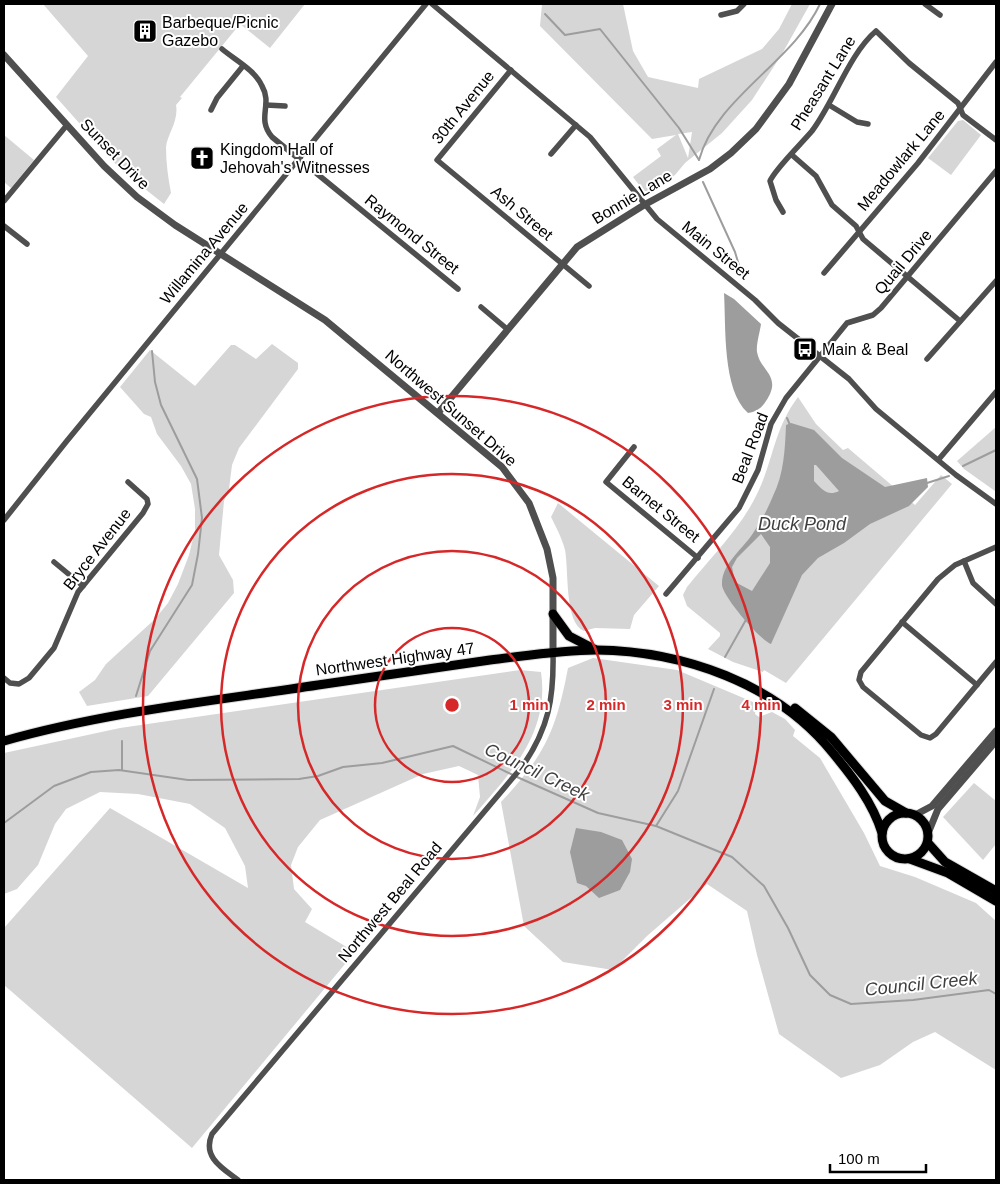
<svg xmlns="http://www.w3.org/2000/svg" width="1000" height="1184" viewBox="0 0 1000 1184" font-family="Helvetica,sans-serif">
<rect width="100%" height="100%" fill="#fff"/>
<g fill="#d6d6d6" fill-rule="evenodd">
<path d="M43,4H305L270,48L240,24L180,97L182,98L176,105C179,121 167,135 166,147C166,162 168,178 171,193L164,204L121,170L56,97L88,56Z"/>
<path d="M542,4H623L633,51L648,77L698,88L699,79L762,49L779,29L792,4H810L782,54L752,100L722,133L685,163L675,175L647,192L643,190L633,177L661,156L657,149L676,135L652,139L540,26ZM692,132L688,158L678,134Z"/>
<path d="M963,120L981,135L951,175L928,158L958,121Z"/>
<path d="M4,135L34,160L11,188L4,182Z"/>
<path d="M272,344L298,363V369L239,448L232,465L229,489L224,501L219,555L233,580L234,593L148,696L87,706L79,692L95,680L106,664L155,619L168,603L178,584L189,555L195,530V509L191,484L181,466L157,434L151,417L144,414L120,387L150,350L195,386L231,345H235L256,359Z"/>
<path d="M798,397L816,424L843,450L848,448L915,505L941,475L952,484L786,683L764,670L763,672L733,662L708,649L720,636V633L687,606L683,595L687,587C711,557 742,527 758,492C774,458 774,429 798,397Z"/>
<path d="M996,427V490L995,491L964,469L957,461Z"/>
<path d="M558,503L659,586L634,615L630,629L595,628L584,631C564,623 569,570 565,550C562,538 556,527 551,517Z"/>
<path d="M593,658L677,670L753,702L756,707L755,714L759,717L772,712L785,719L795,730L793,736L820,758L864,833L880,866L915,877L976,903L996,921V1070L935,1032L913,1042L880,1065L841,1078L779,1034L757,955L747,911L707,884L647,936L613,970L563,962L524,926L501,802C545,755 556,731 568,668Z"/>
<path d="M520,670L541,672C550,733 510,774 473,816L480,797L478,775L459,766L423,774L320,820L298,847L291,865L294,889L312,909L305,922L355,952L192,1148L4,985V928L110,808L248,888L245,866L225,828L190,804L138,794L100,792L66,809L55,824L38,865L17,889L4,894V753L120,728Z"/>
<path d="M974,783L996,801V844L983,860L943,817Z"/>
</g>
<g fill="#9d9d9d" fill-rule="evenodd">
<path d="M724,293L734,299L761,324C760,332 756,344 757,352C760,371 783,376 766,401C762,408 756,412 748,413C722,390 726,326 724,293Z"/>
<path d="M791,423L814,430L842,458L885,487L927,478L928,487L909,506L870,524L844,543L818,558L802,575L771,644C760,640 723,597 722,585C721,563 745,548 755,530C762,520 768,508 773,496C784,474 785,449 786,425ZM814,465H816L839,491C827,497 822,489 814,481ZM761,534L770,547V563L752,591L735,582L732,567L737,558Z"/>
<path d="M576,828L601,832L622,840L632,859L630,872L620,890L599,898L586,886L577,883L570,852Z"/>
</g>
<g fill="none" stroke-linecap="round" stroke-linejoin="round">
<g stroke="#9d9d9d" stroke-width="2">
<path d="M545,14L565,35L600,29L679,128L699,160"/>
<path d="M699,160C716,98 793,62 820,4"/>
<path d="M703,182L735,252L741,272"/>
<path d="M787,418L790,425"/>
<path d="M963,466L996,450"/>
<path d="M927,483L949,476"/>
<path d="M725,657L747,618"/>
<path d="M136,696L150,651L192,585L198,554L202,518L197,479L161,405L155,382L152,351"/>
<path d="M122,770V741"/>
<path d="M517,777L598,813L656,826L732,857L764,886L788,928L810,975L830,995L851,1004L913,1000L989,990L996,994"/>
<path d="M4,823L54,786L91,772L119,770L188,780L299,779L318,776L343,767L382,763L453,746L513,775"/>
<path d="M656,826L678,791L714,689"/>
</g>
<g stroke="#dbdbdb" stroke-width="11">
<g id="primary">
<path d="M553,614L569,636L594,649"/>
<path d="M795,708L831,737L885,801L906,813"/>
<path d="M4,741C106,712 213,701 318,685C375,677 432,668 490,660C525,656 560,650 596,650C683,651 776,683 832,752C852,776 873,803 882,833"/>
<circle cx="905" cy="836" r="23"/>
<path d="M928,843L945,862L996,891"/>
<path d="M910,859L948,873L996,901"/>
</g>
</g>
<g stroke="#4f4f4f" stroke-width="5.5">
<path d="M432,4L590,137L657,219L755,300L778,323L849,379L876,409L956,475L996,504"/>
<path d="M925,4L940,15"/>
<path d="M721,15L737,11L744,4"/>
<path d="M222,49C235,60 255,70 262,86C273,105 256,118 272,137L458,289"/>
<path d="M511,70L437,160L589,286"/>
<path d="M266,105L285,106"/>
<path d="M829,105L857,122L868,124"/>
<path d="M211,110L217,98L243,66"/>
<path d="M551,154L576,125"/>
<path d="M792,155L816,176L832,205L856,226L863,239L960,321"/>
<path d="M4,201L67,125"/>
<path d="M783,212L776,200L770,181C775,169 801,144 812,131C834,102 849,54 876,31L909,63L958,103L963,115L996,140"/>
<path d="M4,226L27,244"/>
<path d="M824,273L918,163L996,62"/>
<path d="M481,307L507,329"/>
<path d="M927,359L996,281"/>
<path d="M634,447L606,482L698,558"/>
<path d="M939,459L996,392"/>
<path d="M4,520L66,442L426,4"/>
<path d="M996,547L955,565L938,579L861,672L859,680L863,687L921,735L930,738L936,734L996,662"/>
<path d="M964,561L973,583L996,604"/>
<path d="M54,562L83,586"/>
<path d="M666,594L739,508L758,470L771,424L786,398L847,323L873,315L881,308L996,171"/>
<path d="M902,622L977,685"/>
<path d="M4,678L10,683L19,684L29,678L54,648L78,592L143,513L148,504L147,499L128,482"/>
<path d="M238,1180C222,1168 202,1157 212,1134L522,767C549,728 554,698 553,652"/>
</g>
<g stroke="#4f4f4f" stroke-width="7">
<path d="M4,55L104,166L137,197L175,225L325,320L502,467L529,503L547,549L553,578V652"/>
<path d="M438,413L577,247L644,205L710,169L731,153L756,129L789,84L832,4"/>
<path d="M915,815L932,806L996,731"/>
<path d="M929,831L938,809L996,741"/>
</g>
<use href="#primary" stroke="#000" stroke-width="9"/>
</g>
<g fill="none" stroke="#d62828" stroke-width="2.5">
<circle cx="452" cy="705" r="77"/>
<circle cx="452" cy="705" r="154"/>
<circle cx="452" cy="705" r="231"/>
<circle cx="452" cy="705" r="309"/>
</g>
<defs>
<g id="building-square" transform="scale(1.25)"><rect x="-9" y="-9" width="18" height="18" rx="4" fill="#000" stroke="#fff"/><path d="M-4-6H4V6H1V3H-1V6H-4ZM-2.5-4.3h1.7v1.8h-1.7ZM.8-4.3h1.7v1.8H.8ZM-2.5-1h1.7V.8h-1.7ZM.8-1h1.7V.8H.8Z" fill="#fff"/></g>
<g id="church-square" transform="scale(1.25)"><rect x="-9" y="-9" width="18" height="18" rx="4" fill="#000" stroke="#fff"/><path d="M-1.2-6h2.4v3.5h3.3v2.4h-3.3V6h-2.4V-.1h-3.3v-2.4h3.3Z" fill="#fff"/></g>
<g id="bus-square" transform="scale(1.25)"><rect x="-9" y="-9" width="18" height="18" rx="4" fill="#000" stroke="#fff"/><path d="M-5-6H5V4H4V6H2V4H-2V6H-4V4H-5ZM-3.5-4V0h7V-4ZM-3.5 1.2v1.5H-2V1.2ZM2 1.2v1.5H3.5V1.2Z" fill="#fff"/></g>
</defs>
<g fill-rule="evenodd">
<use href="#building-square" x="145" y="31"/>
<use href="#church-square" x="202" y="158"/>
<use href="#bus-square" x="805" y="349"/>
</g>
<g text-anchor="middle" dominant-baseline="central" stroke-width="4" stroke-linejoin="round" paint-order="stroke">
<g font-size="16" fill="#000" stroke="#fff" text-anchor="start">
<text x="162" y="22">Barbeque/Picnic<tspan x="162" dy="18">Gazebo</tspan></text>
<text x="220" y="149">Kingdom Hall of<tspan x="220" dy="18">Jehovah's Witnesses</tspan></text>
<text x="822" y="349">Main &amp; Beal</text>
</g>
<g font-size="16" fill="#000" stroke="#fff">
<text transform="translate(823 83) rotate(-58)">Pheasant Lane</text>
<text transform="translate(463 107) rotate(-51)">30th Avenue</text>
<text transform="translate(115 154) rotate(46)">Sunset Drive</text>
<text transform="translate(901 160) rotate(-50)">Meadowlark Lane</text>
<text transform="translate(632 197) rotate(-31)">Bonnie Lane</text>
<text transform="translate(522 213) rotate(40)">Ash Street</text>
<text transform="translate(412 234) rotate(39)">Raymond Street</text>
<text transform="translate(716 250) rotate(39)">Main Street</text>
<text transform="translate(204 253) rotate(-50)">Willamina Avenue</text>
<text transform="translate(903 262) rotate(-50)">Quail Drive</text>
<text transform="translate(451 408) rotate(41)">Northwest Sunset Drive</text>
<text transform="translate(750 448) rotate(-69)">Beal Road</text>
<text transform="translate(661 509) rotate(39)">Barnet Street</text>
<text transform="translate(97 549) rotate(-52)">Bryce Avenue</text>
<text transform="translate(395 659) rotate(-8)">Northwest Highway 47</text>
<text transform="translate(390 902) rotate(-50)">Northwest Beal Road</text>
</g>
<g font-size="18" font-style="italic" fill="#3e3e3e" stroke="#fff">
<text x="802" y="524">Duck Pond</text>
<text transform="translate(537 772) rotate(25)">Council Creek</text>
<text transform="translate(921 984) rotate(-6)">Council Creek</text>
</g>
</g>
<circle cx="452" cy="705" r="8" fill="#d62828" stroke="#fff" stroke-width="2.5"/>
<g font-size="15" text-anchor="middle" font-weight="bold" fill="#d62828" stroke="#fff" stroke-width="4" stroke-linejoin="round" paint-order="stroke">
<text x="529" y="710">1 min</text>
<text x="606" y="710">2 min</text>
<text x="683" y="710">3 min</text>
<text x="761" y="710">4 min</text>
</g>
<rect width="1000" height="1184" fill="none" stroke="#000000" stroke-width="10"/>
<path d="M830 1164v8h96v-8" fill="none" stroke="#000000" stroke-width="2.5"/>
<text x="838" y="1164" font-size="15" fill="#000000" stroke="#ffffff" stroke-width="4" paint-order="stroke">100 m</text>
</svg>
